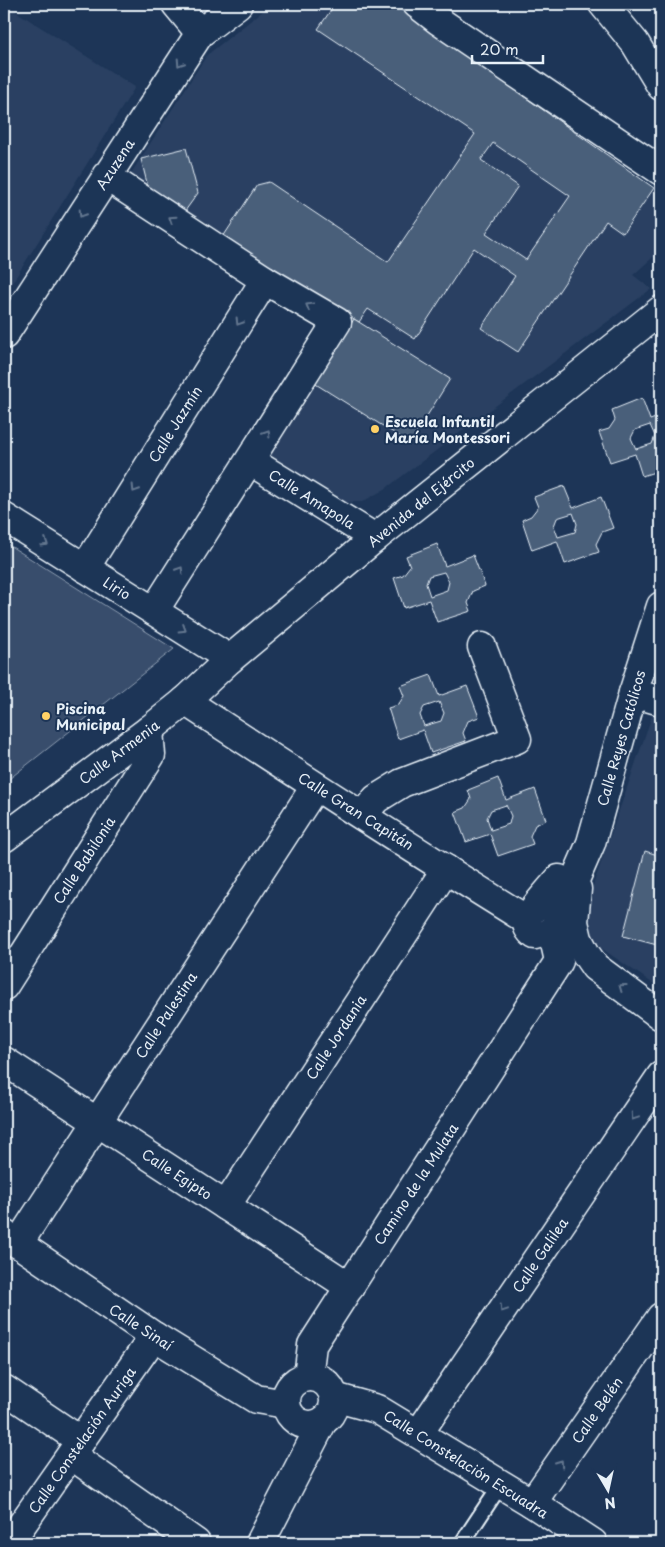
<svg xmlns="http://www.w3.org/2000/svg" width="665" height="1547" viewBox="0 0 665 1547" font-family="'Playpen Sans',sans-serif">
<rect width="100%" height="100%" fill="#1d3557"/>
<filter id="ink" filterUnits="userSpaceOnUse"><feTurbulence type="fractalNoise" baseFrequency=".02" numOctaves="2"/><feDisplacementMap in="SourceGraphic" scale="10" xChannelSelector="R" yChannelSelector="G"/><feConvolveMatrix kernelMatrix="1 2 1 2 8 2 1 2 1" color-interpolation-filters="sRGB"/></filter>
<g filter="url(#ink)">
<g fill="#2a4162">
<path d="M4,4L135,87L4,296Z"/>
<path d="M272,4H370L654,188L661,203V250L633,275L651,289L385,489L362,502H339L267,457L354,319L223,237L130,175L207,55Z"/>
<path d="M653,713L661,715V989L601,948L586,923L587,903Z"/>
</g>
<path fill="#374d6c" stroke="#909fb2" d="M4,542L174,649L4,783Z"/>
<g fill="#495e7a" stroke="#e8f1f8" fill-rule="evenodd">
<path d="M335,4H393L654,188L623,233L606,221L518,352L481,328L515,276L474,248L415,339L368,309L359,322L223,237L257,185L269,182L388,262L475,134L318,29ZM493,143L570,196L526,260L486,233L518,186L481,160Z"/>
<path d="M186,148L198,193L185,211L148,187L141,159Z"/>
<path d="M354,319L450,379L410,443L314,383Z"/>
<path d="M642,398L650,420L661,416V470L642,476L635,454L610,462L599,432L609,429L615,420L612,410ZM650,425L655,436L652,444L636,449L631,438L635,430Z"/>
<path d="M564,486L573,508L601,497L613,528L602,532L596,544L599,552L565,564L557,541L532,550L522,520L531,516L538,507L534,497ZM573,513L577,524L575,532L558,537L554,526L557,518Z"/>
<path d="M437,544L445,566L473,555L485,586L473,591L468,603L471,611L437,622L429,600L404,608L394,578L403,575L410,566L406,556ZM444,572L449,582L447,590L430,596L426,584L429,576Z"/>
<path d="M431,675L439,696L467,686L479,717L468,721L463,733L466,741L431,753L423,730L398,739L388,708L398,705L404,696L400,686ZM439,702L444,713L441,721L424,726L420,715L424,707Z"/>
<path d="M498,778L506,800L535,789L546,820L535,825L530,836L533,844L498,856L490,834L466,842L455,812L465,808L471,799L468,790ZM506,805L511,816L509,824L491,830L487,818L491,810Z"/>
<path d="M645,851L661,856V927L657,945L623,936Z"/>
</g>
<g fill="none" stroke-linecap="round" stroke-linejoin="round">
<g stroke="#e8f1f8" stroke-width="18">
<path id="service" d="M462,1543L501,1484"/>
</g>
<g stroke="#e8f1f8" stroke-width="31">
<g id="minor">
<path d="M176,4L200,33"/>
<path d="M603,4L635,43L661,86"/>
<path d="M106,176L265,280L337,322L154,611"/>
<path d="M4,335L200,33L238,4"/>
<path d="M250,461L375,538"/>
<path d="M4,517L230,659"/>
<path d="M85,568L265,280"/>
<path d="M633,693L661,701"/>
<path d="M363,815L376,799L402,783L517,739L482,647"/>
<path d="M4,986L151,755L149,730"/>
<path d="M4,1061L350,1287"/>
<path d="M226,1206L446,869"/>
<path d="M18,1244L315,787"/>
<path d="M4,1389L81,1441"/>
<path d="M419,1433L661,1076"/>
<path d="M71,1455L196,1543"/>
<path d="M532,1503L661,1317"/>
<path d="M9,1543L154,1336"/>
</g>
</g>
<g stroke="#e8f1f8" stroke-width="31">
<g id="tertiary">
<path d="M417,4L439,21L661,171"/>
<path d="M185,701C298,775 412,849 527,920"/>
<path d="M4,838L149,730L185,701L230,659L375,538L661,310"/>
<path d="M577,889L574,922L578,939L586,954L595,967L661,1016"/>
<path d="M555,926L591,843L633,693L661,606"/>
<path d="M535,935C529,931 525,925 528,918C529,913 553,886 559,879"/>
<path d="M4,1234L154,1336L256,1399L286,1404"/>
<path d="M308,1377L312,1345L559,961L552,930"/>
<circle cx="310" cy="1401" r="24"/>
<path d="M334,1397L377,1409L532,1503L593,1543"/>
<path d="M260,1543L323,1421"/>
</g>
</g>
<use href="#service" stroke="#1d3557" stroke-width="14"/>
<use href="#minor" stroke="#1d3557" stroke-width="28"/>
<use href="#tertiary" stroke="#1d3557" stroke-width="28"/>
</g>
<defs><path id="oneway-chevron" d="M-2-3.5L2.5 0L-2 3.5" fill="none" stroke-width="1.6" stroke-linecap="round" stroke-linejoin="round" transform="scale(1.25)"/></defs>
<g stroke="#64778f">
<use href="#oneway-chevron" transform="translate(180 63) rotate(123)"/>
<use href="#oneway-chevron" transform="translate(82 214) rotate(123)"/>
<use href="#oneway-chevron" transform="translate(172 219) rotate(-147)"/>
<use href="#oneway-chevron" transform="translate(309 306) rotate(-150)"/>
<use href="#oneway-chevron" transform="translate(239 322) rotate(122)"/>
<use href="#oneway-chevron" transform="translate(267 433) rotate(-58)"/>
<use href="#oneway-chevron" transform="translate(135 489) rotate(122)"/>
<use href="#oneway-chevron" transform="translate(45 543) rotate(32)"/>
<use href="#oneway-chevron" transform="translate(180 570) rotate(-58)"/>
<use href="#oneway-chevron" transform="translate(183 629) rotate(32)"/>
<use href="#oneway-chevron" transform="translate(622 987) rotate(-144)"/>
<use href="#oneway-chevron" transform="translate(634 1117) rotate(124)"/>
<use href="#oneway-chevron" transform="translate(503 1309) rotate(124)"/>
<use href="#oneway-chevron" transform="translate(560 1463) rotate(-55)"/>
</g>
</g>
<g fill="#ffd166" stroke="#1d3557" stroke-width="2">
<circle cx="375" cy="429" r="5"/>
<circle cx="46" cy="716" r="5"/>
</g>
<g text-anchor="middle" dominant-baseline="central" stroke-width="4" stroke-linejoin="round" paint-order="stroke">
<g font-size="14" fill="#e8f1f8" stroke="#1d3557">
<text transform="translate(115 164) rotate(-57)">Azuzena</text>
<text transform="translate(175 424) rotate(-58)">Calle Jazmín</text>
<text transform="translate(312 499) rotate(32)">Calle Amapola</text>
<text transform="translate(421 502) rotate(-39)">Avenida del Ejército</text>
<text transform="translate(117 588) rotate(32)">Lirio</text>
<text transform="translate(621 738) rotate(-74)">Calle Reyes Católicos</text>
<text transform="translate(119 752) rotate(-37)">Calle Armenia</text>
<text transform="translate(356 811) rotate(32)">Calle Gran Capitán</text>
<text transform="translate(84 860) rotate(-57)">Calle Babilonia</text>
<text transform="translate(166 1015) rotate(-57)">Calle Palestina</text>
<text transform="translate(336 1037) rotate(-57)">Calle Jordania</text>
<text transform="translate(177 1174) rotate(33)">Calle Egipto</text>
<text transform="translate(416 1184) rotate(-57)">Camino de la Mulata</text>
<text transform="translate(540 1255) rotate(-56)">Calle Galilea</text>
<text transform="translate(141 1327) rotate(33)">Calle Sinaí</text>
<text transform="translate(597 1410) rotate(-55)">Calle Belén</text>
<text transform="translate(82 1440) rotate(-55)">Calle Constelación Auriga</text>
<text transform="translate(466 1464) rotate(32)">Calle Constelación Escuadra</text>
</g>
<g font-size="14" font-weight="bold" fill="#e8f1f8" stroke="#1d3557" text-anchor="start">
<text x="385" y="421">Escuela Infantil<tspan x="385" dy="16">María Montessori</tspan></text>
<text x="56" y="708">Piscina<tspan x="56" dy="16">Municipal</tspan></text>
</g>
</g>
<rect width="665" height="1547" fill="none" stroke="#1d3557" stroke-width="20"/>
<rect x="10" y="10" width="645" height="1527" fill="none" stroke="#e8f1f8" stroke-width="2" filter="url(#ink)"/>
<g transform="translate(608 1490) rotate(171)" stroke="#1d3557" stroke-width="4" paint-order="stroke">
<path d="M0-4L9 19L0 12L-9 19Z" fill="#e8f1f8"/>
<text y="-8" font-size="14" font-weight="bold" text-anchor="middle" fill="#e8f1f8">N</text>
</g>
<path d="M472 55v8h71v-8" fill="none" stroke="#e8f1f8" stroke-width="2.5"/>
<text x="480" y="55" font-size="15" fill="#e8f1f8" stroke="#1d3557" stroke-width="4" paint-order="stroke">20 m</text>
</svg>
